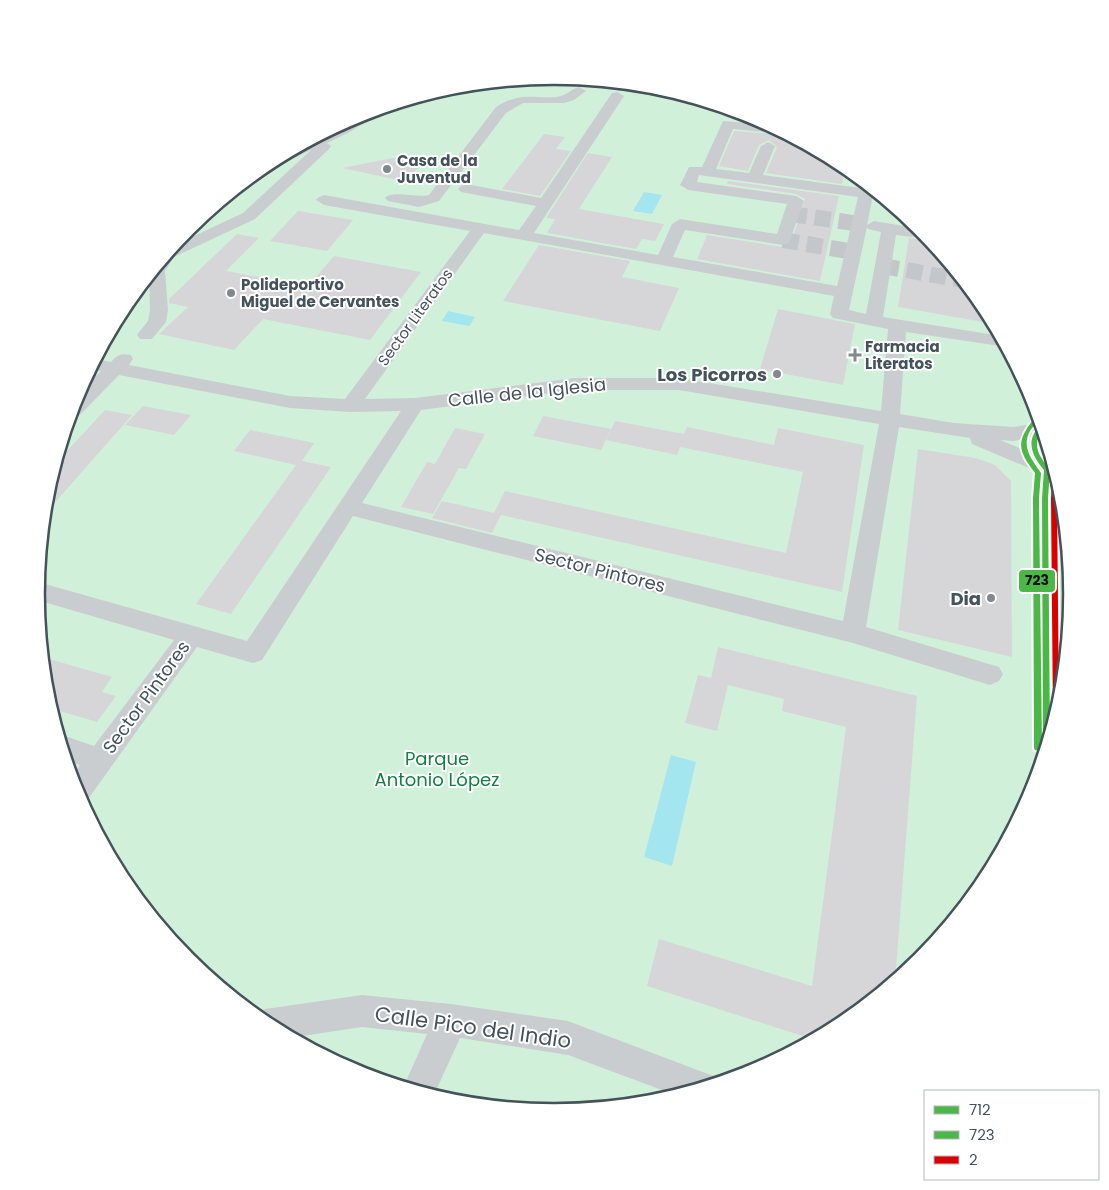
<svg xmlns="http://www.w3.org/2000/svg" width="1109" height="1190" viewBox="0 0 1109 1190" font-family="Poppins,sans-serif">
<rect width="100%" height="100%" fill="#efeeee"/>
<circle fill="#d1f0da" cx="555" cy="595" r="517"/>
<g fill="#a3e6f0">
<path d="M644,192L662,195L652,214L633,211Z"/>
<path d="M448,311L475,317L469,326L442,321Z"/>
<path d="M671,755L696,762L672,866L644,857Z"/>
</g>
<g fill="#d6d6d8">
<path d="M734,131L788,135L845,167L842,184L766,173L777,147L769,140L759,145L748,171L719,166Z"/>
<path d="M544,134L565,137L556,149L571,151L540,196L502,189Z"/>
<path d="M588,153L612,157L579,209L664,224L655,241L642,239L636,249L547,233L555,219L546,218Z"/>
<path d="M393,158L423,165L405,178L401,177L398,180L342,168Z"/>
<path d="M728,181L839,196L820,281L697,259L707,235L783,247L791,244L805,199L796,194L727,184Z"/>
<path d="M298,211L353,220L327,251L270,241Z"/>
<path d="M237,234L259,238L226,271L308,286L334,256L421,272L370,340L263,319L234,350L159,334L188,307L169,303V299Z"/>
<path d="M909,238L931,241L986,307L994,324L898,307Z"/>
<path d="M539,245L630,261L622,277L679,288L660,331L503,301Z"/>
<path d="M778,309L855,324L843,385L760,369Z"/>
<path d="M143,406L191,415L174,435L125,425Z"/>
<path d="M105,410L132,415L44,515L46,494L55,464Z"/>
<path d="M543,416L611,429L601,450L533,436Z"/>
<path d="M615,421L684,434L687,427L774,445L778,428L864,445L842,592L501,515L492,533L432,518L442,501L494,513L505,491L786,553L803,472L680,447L677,455L606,440Z"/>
<path d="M455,428L485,434L466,469L459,468L433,514L401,507L427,462L435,464Z"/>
<path d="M250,430L314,443L302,461L331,467L231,614L196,604L296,465L234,451Z"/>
<path d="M918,449L976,458L995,465L1011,481L1012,657L898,630Z"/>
<path d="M718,647L917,696L895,982L842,1026L815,1040L647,986L659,939L812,986L846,727L782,711L784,699L728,685L717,731L685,723L698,675L711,678Z"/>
<path d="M42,657L112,677L102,692L116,696L97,722L50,708L46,696Z"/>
</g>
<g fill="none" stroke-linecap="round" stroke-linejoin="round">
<g stroke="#c4c7c9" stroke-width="16" stroke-dasharray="16 8" stroke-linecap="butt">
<path d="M791,214L860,224"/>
<path d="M783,240L854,252"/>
<path d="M883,266L963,280"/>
</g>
<g fill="#cacdcf" fill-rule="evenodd">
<path d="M579,87L586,91L574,100L564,103H523L506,113L439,201L419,207L388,201L385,198C391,190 417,198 429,195L496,107C521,91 532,99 557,97C566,96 571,89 579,87Z"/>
<path d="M617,92L624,96L534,233L658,255L672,224L680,219L777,234L787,204L688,190L680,185L689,167H702L723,121L770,125L786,134L733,129L716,169L749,173L761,146L768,142L775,146L763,175L860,188L864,182L874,190L867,225L874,221L922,229L930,239L896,235L883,317L1001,336L1007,347L906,332L900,414L954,423L1014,427L1041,422L1045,434L1014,441L1000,440L1049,460L1054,465L1057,476L1060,706L1044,759L1037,756L1033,748L1034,498L1036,471L972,444L970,438L899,427L866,627L999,667L1003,674L999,681L990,685L853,643L353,516L262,660L253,663L197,647L86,802L81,804L71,778L80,765L66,760L58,736L62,735L94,746L174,640L37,600L38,582L247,641L401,411L350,412L290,408L119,375L78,417L69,418L76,395L101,371L90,369L96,359L111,362C117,355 121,353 131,355L133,359L129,365L290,396L345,399L470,231L324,205L316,200L319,197L324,195L519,230L536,206L461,192L458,189L461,186L466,184L541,198L612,93ZM699,175L858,197L837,286L673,257L685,230L783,245L789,243L804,201L796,196L697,182ZM867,227L868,229L881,232L866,314L849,310ZM484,233L834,296L830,314L833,318L888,329L881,411L679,378H575L415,398L365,399ZM575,390H679L879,424L843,621L362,503L421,410Z"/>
<path d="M376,110V115L350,132L327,143L331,146L329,149L255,219L174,257L165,271L168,310L166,322L152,339H140L137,335L148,321L150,310L149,276L175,245L243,213L311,150L267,171H258L267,164L356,116Z"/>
<path d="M362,995L451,1004L568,1021L716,1077L719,1084L678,1096L568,1055L460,1038L433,1097L403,1088L427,1034L362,1027L289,1038L266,1026L253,1015L265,1009Z"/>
</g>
<path fill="#cacfd1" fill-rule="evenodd" d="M555,77L656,87L690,97L684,100L552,81L545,78Z"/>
<g stroke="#fff" stroke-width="4">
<path id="bus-1" d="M1042,424L1043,429C1031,446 1039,455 1050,470L1048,498L1050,737L1046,751L1044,750L1043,748L1042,498L1044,470C1032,456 1024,439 1042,424Z"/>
</g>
<g stroke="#fff" stroke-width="4">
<path id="bus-2" d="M1035,419L1038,421C1035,424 1032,428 1030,431C1021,447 1032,460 1041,473L1039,498L1042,748L1041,750L1038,751L1035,750L1034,748L1033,498L1035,473C1019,451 1015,443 1033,420Z"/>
</g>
<g stroke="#fff" stroke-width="4">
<path id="bus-3" d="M1055,469L1058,479L1057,498L1059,708L1055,723L1053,720L1051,498L1053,471Z"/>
</g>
<use href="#bus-1" fill="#4ab747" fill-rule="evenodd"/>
<use href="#bus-2" fill="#4ab747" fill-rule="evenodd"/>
<use href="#bus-3" fill="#db0000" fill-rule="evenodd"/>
</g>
<g fill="#80898e" stroke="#fff" stroke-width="2">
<circle cx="387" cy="169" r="5"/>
<circle cx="231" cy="293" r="5"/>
<path d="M852.5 347.5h5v5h5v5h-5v5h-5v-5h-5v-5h5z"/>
<circle cx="777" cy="374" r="5"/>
<circle cx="991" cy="598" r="5"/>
</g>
<g text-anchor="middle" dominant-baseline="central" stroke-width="4" stroke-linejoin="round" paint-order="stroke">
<g font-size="15" font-weight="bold" fill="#44525b" stroke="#fff" text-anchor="start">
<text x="397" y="160">Casa de la<tspan x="397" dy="17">Juventud</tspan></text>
<text x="241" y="284">Polideportivo<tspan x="241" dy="17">Miguel de Cervantes</tspan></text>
<text x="865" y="346">Farmacia<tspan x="865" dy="17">Literatos</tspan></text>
</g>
<g font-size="15" fill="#44525b" stroke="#fff">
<text transform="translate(415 317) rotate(-54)">Sector Literatos</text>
</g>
<g font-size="18" font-weight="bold" fill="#44525b" stroke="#fff" text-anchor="end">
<text x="767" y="374">Los Picorros</text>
<text x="981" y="598">Dia</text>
</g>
<g font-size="18" fill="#44525b" stroke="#fff">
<text transform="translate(527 392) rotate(-6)">Calle de la Iglesia</text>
<text transform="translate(600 570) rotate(14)">Sector Pintores</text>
<text transform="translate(146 697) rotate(-54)">Sector Pintores</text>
</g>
<g font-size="18" fill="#118041" stroke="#fff">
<text x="437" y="758">Parque<tspan x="437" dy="21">Antonio López</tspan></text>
</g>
<g font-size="21" fill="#44525b" stroke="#fff">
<text transform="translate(473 1027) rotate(8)">Calle Pico del Indio</text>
</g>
</g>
<path d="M0 0H1109V1190H0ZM45 594a509 509 0 1 1 1018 0a509 509 0 1 1-1018 0Z" fill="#fff" fill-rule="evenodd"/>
<path fill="none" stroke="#44525b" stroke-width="2.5" d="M45 594a509 509 0 1 1 1018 0a509 509 0 1 1-1018 0Z"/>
<rect stroke="#fff" stroke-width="2" x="1018" y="569" width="38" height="24" rx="5" fill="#4ab747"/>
<g font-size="14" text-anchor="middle" font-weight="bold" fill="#111">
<text x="1037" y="585">723</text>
</g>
<rect x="924" y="1090" width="175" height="90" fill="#ffffff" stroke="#b4babd"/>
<rect x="934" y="1106" width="25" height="8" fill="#4ab747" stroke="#b4babd"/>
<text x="969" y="1115" font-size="15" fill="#44525b">712</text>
<rect x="934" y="1131" width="25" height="8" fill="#4ab747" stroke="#b4babd"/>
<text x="969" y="1140" font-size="15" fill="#44525b">723</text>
<rect x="934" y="1156" width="25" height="8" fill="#db0000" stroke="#b4babd"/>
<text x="969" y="1165" font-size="15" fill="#44525b">2</text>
</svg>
